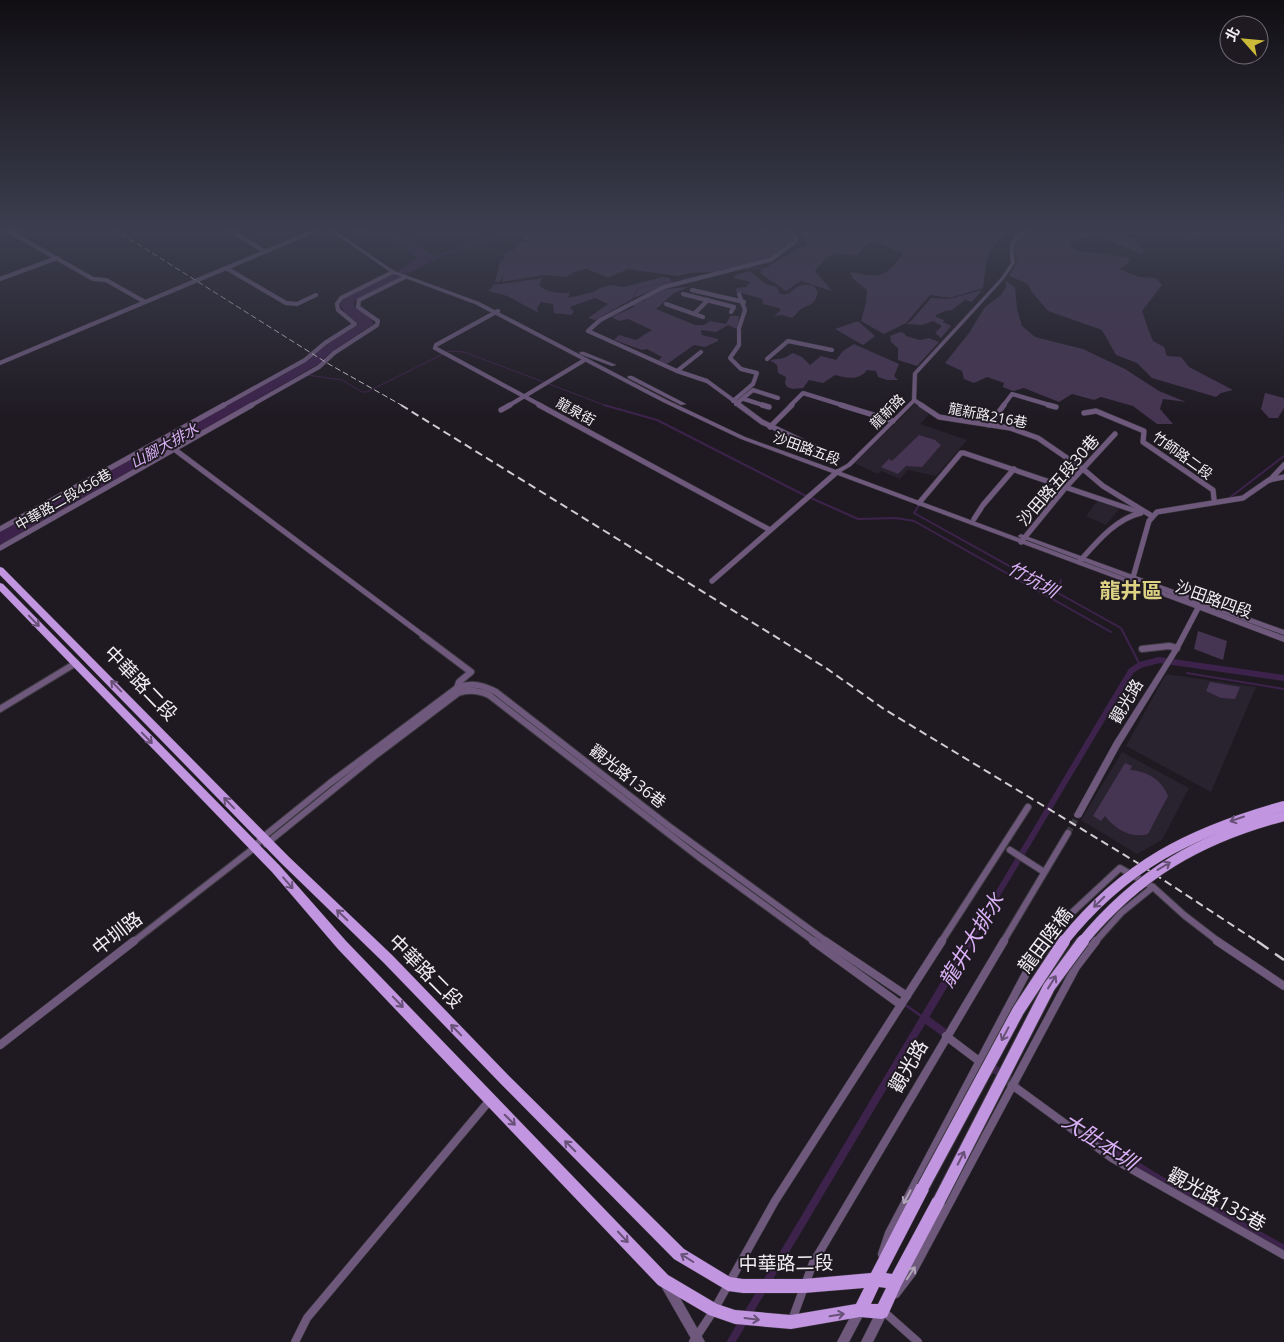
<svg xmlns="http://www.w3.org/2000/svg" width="1284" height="1342" viewBox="0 0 1284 1342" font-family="'Open Sans','Noto Sans TC',sans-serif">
<rect width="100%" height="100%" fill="#1f1a22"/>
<g fill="#29222f">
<path d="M918,401L932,411L920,424L967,440L936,476L908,470L900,479L881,471L878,474L854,463Z"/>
<path d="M1099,499L1120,508L1106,525L1086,516Z"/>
<path d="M1166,674L1256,687L1211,792L1126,746Z"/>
<path d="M1122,752L1189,788L1162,840L1137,854L1081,820Z"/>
</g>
<g fill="#463552">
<path d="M519,229H787L792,242L768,259L714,272L691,273L677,276L628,269L608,278L587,269L576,271L566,277L545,275L502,282L504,273L500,282H495L500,261L505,258L502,254L514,250L520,242L530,241L525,240L519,234Z"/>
<path d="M799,229H1012C984,253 988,253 983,288L950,298L930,295L906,323L884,334L861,321L866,303L867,290L853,279L850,272C878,277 886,280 903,253L871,241L856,256C833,251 831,252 815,271L832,291L801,281L786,291L761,274V270L807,244Z"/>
<path d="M1039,229H1146L1126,236L1137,241L1134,244L1147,251L1141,254L1098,236L1071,241V248L1080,252L1103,253L1129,258L1130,262L1119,269L1139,277L1156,278L1162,285L1142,311L1150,334L1153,341L1164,347L1167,356L1181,357L1189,367L1233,390L1221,393L1216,397L1152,378L1137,363L1116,355L1102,330L1048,311L1031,291L1028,284L1009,276L1017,263L1013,247L1022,233Z"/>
<path d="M1149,229H1220L1188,241L1178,236Z"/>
<path d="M750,271L766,284L777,287L780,294C796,297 791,280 814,286L818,292C814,306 812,303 801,309C798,311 796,315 792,318L783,315L774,316L781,310L779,308L763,304L762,299L735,291L737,288L746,287L751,282L734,278L735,275Z"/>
<path d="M663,277L669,278L672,283L636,297L595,320L588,318L608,304L595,298L570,307L574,312L571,315L554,313L553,304L541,302L537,308L538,312L535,311L507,296L489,291L493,285L543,278L539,285C547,293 559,293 570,293L568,298L593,292L600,288L610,285L624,287Z"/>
<path d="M1006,281L1015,287L1017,309L1022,326L1035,337L1083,349L1125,369L1159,391L1186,402L1163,399L1160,409L1173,424H1157L1133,406L1101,397L1094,400L1072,394L1059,402L1024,388L1013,391L1003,387L1004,383L987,377L974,383L964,379L962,371L945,363L969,333L985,307L1001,295L1006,287Z"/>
<path d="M689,287L674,293L656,309L695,325H704L710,321L726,324L730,316H739L737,329L728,325L716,332L701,330L702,335L718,339V341L705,347L694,345L667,364L658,361L662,357L647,349L642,350L614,340L619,335L636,340L652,330L628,319L620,321L611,317L634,307L633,303L639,300L644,301C654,288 674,288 689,287Z"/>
<path d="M982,290L972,302L965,300L952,310L945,311L936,315V317L944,320L943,322L951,326L941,338L935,333L942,326L933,321L922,325L906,324L911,321L931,298L949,299Z"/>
<path d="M858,321L875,336L863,345L835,329Z"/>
<path d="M900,332L904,333L906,336L920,340L929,338L939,342L917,366L898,360V348L891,342L890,336Z"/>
<path d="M854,344L899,364L894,376L898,380H887L878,377L876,371L867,370C859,381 847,378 835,375L823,383L809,380L803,388L793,389L787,387L785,383L786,377L778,373L777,365L770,360L784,358L793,353L802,357L810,365L821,356L836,360L843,351Z"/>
<path d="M1265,393L1284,398V408L1278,418H1269L1261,409Z"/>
<path d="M919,435L935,440L941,445L922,467L906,466L898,474L881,467L889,459L892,461Z"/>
<path d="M1198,631L1227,641L1223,660L1194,649Z"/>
<path d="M1210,682L1240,687L1235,699L1221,698L1206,691Z"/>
<path d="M1125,763L1132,766L1130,770C1147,771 1162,780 1168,796L1148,834C1131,839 1115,829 1105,816L1101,821L1093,816Z"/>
</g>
<path fill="#3d234c" d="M377,229H394L434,256L511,229H516L504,236L442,256L359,298L354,302V306L372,319L373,324L331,352L319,364L0,545V532L308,360L324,346L358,325V323L345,313L340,305L343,299L390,276L418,258Z"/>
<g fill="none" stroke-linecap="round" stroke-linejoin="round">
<g stroke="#3d234c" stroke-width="1">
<path d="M879,229H881"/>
<path d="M799,238L801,235L810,240L839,234L866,233L876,229"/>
<path d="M742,269L777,267L782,258L800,242L795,229"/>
<path d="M630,302L639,288L701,275"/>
<path d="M599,324L608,318"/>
<path d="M307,375L342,380L362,392H367L449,351L464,352L607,406"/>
</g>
<g stroke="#3d234c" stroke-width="2">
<path d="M604,405L657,420L806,496"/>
<path d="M811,498L858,519L896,518L914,521L1111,632"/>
<path d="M1228,499L1284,456"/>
<path d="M918,507L914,513L1121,628L1140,665"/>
<path d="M1058,591L1061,580"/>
<path d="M1187,673L1284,689"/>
<path d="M170,917L198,895"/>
</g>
<path stroke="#3d234c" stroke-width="2.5" d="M904,1004L924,1018"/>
<path stroke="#3d234c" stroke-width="6" d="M969,942L1131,671L1140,665L1159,660L1284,678"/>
<g stroke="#3d234c" stroke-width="8">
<path d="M924,1018L949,1036"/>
<path d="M989,1065L1016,1085"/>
<path d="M1093,1139L1165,1183L1284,1249"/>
<path d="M731,1342L970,941"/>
</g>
<path stroke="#3e3a41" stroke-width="6" stroke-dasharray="6 3" stroke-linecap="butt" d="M1068,833L1078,815"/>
<path stroke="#3e3a41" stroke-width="8" stroke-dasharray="8 4.5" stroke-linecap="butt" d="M987,1067L1012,1085"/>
<g stroke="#3c383f" stroke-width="4.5">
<g id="minor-far3">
<path d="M5,229L93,279L106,280L145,302"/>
<path d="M227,229L266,252"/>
<path d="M356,231L362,229"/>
<path d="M11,233L23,229"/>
<path d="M226,268L286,303L297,304L316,295"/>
<path d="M0,279L57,258"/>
<path d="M692,290L744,302"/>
<path d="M683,294L734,307L731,312"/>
<path d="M666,304L703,317"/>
<path d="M498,311L436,345L435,348L542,406"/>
<path d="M694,314L708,300"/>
<path d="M767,359L788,341L832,350"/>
<path d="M0,363L319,229"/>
<path d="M677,371L701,352"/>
<path d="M744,399L766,406"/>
<path d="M914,400L923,406"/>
<path d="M733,401L753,384L757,373L741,369L730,358L739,345V328L745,310L739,294"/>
<path d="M736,404L753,390L778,398"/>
<path d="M222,406L305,360L325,343L355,324L338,310L337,304L341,298L393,272"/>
<path d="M250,406L319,367L334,353L377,325L378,321L358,307L359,300L405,277"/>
<path d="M508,406L583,361"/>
<path d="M741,406L707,381L677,371L588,331L600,320L664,287L770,260L796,241L791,229"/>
<path d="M790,406L803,393L845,406"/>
<path d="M1003,406L1012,394L1053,406"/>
</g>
</g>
<g stroke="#3c383f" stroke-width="6">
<g id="minor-far2">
<path d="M539,405L770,530"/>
<path d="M739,405L762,422L823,451"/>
<path d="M762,405L769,407"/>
<path d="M841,405L893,421"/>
<path d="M921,405L939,417L1010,428L1038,438L1083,469L1103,486L1152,516"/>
<path d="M1048,405L1056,407"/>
<path d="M501,410L510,405"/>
<path d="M1084,413L1096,411L1144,431L1143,442L1213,490L1214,499"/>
<path d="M989,425L1004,405"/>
<path d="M770,427L792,405"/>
<path d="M174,449L425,637"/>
<path d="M1270,480L1284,465"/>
<path d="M919,503L961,453H964L1139,512"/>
<path d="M974,519L983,505L1014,469"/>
<path d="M0,529L224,405"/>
<path d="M1021,542L1066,487L1115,434"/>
<path d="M0,548L252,405"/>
<path d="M1079,562C1096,543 1115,519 1141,513"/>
<path d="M712,581L837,472"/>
<path d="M1132,581L1149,521L1157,512L1243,498L1269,480L1284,477"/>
</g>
</g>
<g stroke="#3c383f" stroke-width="8">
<g id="minor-far1">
<path d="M423,636L471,672L459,682L457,688"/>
<path d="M1142,649L1169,646L1177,648"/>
<path d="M0,709L76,663"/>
<path d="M266,844L376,755L458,693C469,689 478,690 489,695L700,858L815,942"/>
<path d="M1010,850L1044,872"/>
<path d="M1153,887L1184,915L1219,942"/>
<path d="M133,942L254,848L263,837L330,783L457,688C471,682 483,685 496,692L670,827L827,942"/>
<path d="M941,942L1028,807"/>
<path d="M1003,942L1068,833"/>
<path d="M1048,942L1064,920L1120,868L1153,887L1121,913L1095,942"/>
</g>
</g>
<g stroke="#3c383f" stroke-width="9">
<g id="minor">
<path d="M813,941L901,1005"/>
<path d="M825,941L907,996"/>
<path d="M1217,941L1284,986"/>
<path d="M946,1036L979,1061"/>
<path d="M0,1045L134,941"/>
<path d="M1012,1085L1112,1158L1284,1255"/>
<path d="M882,1254L889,1233L1030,966L1049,941"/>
<path d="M896,1294L912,1273L1076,967L1096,941"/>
<path d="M883,1311L918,1342"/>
<path d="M792,1320L813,1263L1004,941"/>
<path d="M295,1342L307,1318L490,1100"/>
<path d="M693,1342L714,1310L775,1201L942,941"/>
</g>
</g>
<g stroke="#3c383f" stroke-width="1">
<g id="tertiary">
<path d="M328,229H333L394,271L479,302L667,400L745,437L836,470L847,464L912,400L913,373L1001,278L1011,263C1009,251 1008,241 1019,234C1023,231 1024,229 1030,229C1013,242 1012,242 1015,263L1003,280L917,374L916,401L851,466L841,472L1197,604L1019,537L1018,536L1021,534L1023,535L1284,630V635L1203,606L1284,636V642L1200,610L1179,650L1120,746L1081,817L1078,818L1075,817L1074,815L1075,813L1114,742L1175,646L1195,608L741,439L663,402L475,304L392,273Z"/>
<path d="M580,352H584L616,365L612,366L580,354Z"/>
<path d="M628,376H632L686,404L681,405L628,378Z"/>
<path d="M666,1278L670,1280L705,1342H693L662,1288L660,1284L662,1280Z"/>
<path d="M860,1304L864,1306L866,1310L849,1342H837L856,1306Z"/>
<path d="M882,1306L886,1308L888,1312L873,1342H861L878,1308Z"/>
</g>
</g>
<g stroke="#3c383f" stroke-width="1">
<path id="primary" d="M0,567L3,568L289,857L392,955L509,1076L684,1249L730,1277L743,1279H804L871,1273L918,1182L923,1180L928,1182L930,1187L928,1192L886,1273L892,1274L934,1196L939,1194L944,1196L946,1201L901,1286L887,1317L882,1319L860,1317L791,1329L735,1324L709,1315L658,1285L338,949L272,872L0,591V583L3,584L280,866L346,941L668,1275L717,1304L735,1310L791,1315L856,1304L864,1288L804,1293H743L728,1291L674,1259L501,1084L384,963L281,863L0,575ZM879,1287L886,1288L878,1304H871Z"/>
</g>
<use href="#minor-far3" stroke="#6e597d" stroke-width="4"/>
<use href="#minor-far2" stroke="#6e597d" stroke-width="5"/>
<use href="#minor-far1" stroke="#6e597d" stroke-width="6"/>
<use href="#minor" stroke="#6e597d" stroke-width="8"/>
<use href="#tertiary" fill="#6e597d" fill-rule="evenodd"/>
<use href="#primary" fill="#c295e0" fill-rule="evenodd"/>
<path stroke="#cfcbd1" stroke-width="1" stroke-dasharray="6 3" stroke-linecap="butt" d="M114,229L327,363L403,406"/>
<path stroke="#cfcbd1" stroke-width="2" stroke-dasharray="8 4.5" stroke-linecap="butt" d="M401,405L826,668L884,709L1136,862L1258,942"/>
<path stroke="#cfcbd1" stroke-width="2.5" stroke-dasharray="14 8" stroke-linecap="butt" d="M1257,941L1284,960"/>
<g stroke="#3c383f" stroke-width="11" stroke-linecap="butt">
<g id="primary-bridge-far1">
<path d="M1063,942C1124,865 1191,832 1284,806"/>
<path d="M1082,942C1138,874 1200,838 1284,816"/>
</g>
</g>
<g stroke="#3c383f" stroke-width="14" stroke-linecap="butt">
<g id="primary-bridge">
<path d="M923,1187L1018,1011L1064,941"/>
<path d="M939,1201L1049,987L1083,941"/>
</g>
</g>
<use href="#primary-bridge-far1" stroke="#c295e0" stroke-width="10"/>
<use href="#primary-bridge" stroke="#c295e0" stroke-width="12"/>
</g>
<defs><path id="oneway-shaft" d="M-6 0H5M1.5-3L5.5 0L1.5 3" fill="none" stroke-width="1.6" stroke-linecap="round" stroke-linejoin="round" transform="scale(1.25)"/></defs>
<g stroke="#685177">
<use href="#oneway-shaft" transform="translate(34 621) rotate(46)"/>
<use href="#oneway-shaft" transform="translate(116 686) rotate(-134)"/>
<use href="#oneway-shaft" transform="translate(147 738) rotate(46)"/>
<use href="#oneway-shaft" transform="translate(229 803) rotate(-134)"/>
<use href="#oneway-shaft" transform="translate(1237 819) rotate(161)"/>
<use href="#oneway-shaft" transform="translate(1164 866) rotate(-31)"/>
<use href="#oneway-shaft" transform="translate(288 883) rotate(49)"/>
<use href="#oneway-shaft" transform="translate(1099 902) rotate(135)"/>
<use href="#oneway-shaft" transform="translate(342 915) rotate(-136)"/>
<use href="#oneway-shaft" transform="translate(1052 982) rotate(-58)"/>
<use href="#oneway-shaft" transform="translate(398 1002) rotate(46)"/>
<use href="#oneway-shaft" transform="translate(456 1030) rotate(-134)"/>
<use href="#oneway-shaft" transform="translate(1005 1034) rotate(118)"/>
<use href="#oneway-shaft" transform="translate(510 1120) rotate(45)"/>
<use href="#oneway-shaft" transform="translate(570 1146) rotate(-135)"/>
<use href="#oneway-shaft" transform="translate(961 1158) rotate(-63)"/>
<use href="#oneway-shaft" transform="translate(623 1237) rotate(47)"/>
<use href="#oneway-shaft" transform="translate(687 1258) rotate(-148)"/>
<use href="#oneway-shaft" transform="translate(837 1315) rotate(-10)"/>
<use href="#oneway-shaft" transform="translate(752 1319) rotate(7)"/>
</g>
<g stroke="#b0a4b8">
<use href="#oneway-shaft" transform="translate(907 1197) rotate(118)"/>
<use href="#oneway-shaft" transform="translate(911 1273) rotate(-57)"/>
</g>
<linearGradient id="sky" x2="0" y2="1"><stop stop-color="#110e13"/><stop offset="0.55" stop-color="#3c3e4f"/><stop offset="1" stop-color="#3c3e4f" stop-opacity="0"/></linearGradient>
<rect width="1284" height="417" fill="url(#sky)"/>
<g text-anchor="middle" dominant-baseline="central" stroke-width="4" stroke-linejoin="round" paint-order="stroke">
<g font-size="14" fill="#f1eef3" stroke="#1f1a22">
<text transform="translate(576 411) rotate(29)">龍泉街</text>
<text transform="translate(887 411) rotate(-45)">龍新路</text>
<text transform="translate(988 415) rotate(11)">龍新路216巷</text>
<text transform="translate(807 448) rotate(20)">沙田路五段</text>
<text transform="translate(1183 455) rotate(36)">竹師路二段</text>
<text transform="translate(63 499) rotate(-30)">中華路二段456巷</text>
</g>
<g font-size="15" font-style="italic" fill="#dab0f7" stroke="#1f1a22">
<text transform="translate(164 445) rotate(-29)">山腳大排水</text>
</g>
<g font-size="16" fill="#f1eef3" stroke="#1f1a22">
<text transform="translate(1058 480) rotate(-49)">沙田路五段30巷</text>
<text transform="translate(1214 599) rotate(20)">沙田路四段</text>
<text transform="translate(1126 701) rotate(-59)">觀光路</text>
<text transform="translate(628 776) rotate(38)">觀光路136巷</text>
</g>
<g font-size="18" font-style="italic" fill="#dab0f7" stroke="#1f1a22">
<text transform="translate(1033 579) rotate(29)">竹坑圳</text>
</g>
<g font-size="19" fill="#f1eef3" stroke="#1f1a22">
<text transform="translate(141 683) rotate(46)">中華路二段</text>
<text transform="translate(117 933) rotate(-38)">中圳路</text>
<text transform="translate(1045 940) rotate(-53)">龍田陸橋</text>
<text transform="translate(426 971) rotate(45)">中華路二段</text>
<text transform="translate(908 1066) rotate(-60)">觀光路</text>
<text transform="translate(1217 1199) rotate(29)">觀光路135巷</text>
<text transform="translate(786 1263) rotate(-1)">中華路二段</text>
</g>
<g font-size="21" font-weight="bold" fill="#ddd283" stroke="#1f1a22">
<text x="1131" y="590">龍井區</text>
</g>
<g font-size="21" font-style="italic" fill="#dab0f7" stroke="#1f1a22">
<text transform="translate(971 940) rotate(-59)">龍井大排水</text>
<text transform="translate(1100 1141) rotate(33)">大肚本圳</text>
</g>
</g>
<g transform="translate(1244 40) rotate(297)"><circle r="24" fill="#1f1a22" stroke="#736f76"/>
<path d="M0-4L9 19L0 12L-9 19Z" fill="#cbba39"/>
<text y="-8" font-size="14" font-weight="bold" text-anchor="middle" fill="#f1eef3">北</text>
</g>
</svg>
